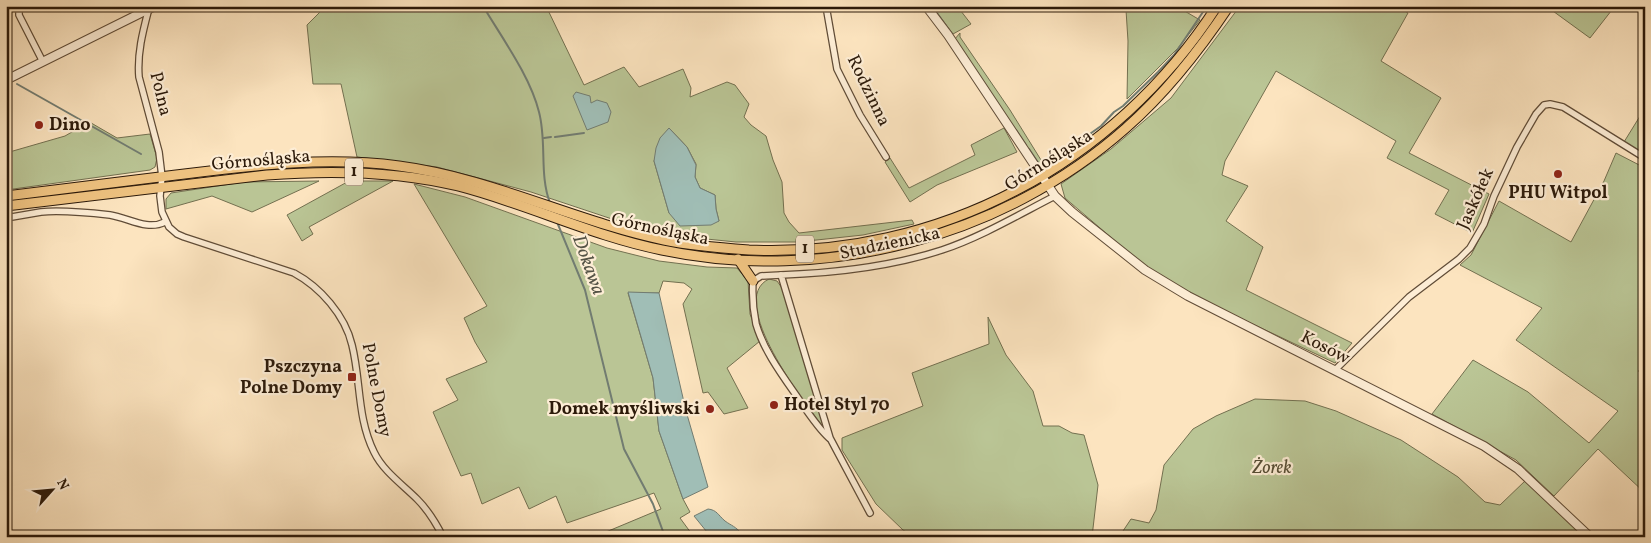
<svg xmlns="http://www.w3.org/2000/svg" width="1651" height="543" viewBox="0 0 1651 543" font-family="Vollkorn,serif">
<rect width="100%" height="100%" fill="#fce4bf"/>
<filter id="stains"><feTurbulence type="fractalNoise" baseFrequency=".004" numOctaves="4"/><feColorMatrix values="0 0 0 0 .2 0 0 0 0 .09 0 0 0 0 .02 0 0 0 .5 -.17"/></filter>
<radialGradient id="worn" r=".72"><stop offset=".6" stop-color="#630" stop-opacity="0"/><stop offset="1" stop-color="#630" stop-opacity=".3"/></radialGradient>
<g fill="#bac595" stroke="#737050" fill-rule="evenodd">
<path d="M326,6H546L584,85L624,67L639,87L683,69L691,88L690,97L727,82L735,85L749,104L744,117L751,125L766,136L773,160L782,182L784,213L789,222L799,233L912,220L914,224L863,235L798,242H736L677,236L612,219L531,192L437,167L357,157L341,84H313L307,25ZM669,128L687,147L696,164L695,177L700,188L715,195L716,209L719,221L669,213L654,161Z"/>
<path d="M932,6H957L971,24L953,34Z"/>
<path d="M1127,6H1176L1200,20L1178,48L1127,99L1128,41L1126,10Z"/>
<path d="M1240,6H1396L1408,13L1381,61L1441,98L1409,153L1489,194L1472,233L1435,214L1449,190L1387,158L1396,141L1276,71L1225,161L1222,175L1248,186L1226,221L1263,247L1246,290L1352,343L1335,363L1162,281L1065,198L1061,184L1111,149L1171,98Z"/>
<path d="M1546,6H1615L1590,38Z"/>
<path d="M960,33V37L1010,110L1041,160L1046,162L1049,167L1045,168L1038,164L954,40Z"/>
<path d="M1645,108V155L1624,142Z"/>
<path d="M86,120L117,138L150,134L157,158L155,167L150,170L6,190V153L65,136L84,125Z"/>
<path d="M1004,128L1017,152L937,185L910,202L885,162L890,158L909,188L975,155L971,145Z"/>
<path d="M1616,153L1645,168V364L1638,371L1645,378V493L1598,449L1554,496L1516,460L1432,414L1473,360L1528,392L1589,443L1618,411L1516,340L1542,308L1460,265L1471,255L1499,201L1571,242L1604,181Z"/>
<path d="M319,181L252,212L212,196L166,209V199L171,193L244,182Z"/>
<path d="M349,181H393L309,227L313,234L302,241L287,215Z"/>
<path d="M414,184L465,197L607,248L659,261L707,267L737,268L748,281L750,314L760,341L727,368L748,408L724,414L708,392L703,393L683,304L692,289L684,283L663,281L659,293H628L653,378L659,431L683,499L690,512L680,518L694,537H594L661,509L654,493L567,523L556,496L529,509L519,487L482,504L471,473L461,476L433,412L458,400L446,379L487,362L475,342L464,318L487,306Z"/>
<path d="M769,279L777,281L782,288L824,428C806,405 725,300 769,279Z"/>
<path d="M988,317L1006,355L1033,391L1043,426H1059L1072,433L1084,435L1098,485L1092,537H914L903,530L876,504L842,450V438L923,406L912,373L989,344Z"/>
<path d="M1255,399L1305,401L1336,411L1401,440L1458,477L1485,502L1500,505L1526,480L1585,537H1119L1131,519L1149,523L1156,510L1164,465L1193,429L1216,416Z"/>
</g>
<g fill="#a0beb6" stroke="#727c71">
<path d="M576,92L590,96L591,103L597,100L607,103L611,112L608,122L587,130L573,96Z"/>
<path d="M669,128L687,147L696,165L695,177L700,188L715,195L716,209L719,221L711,225L680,226L669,213L654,161L656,148L660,138Z"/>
<path d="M628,292L659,293L686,411L708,487L683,499L659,431L653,378Z"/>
<path d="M708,509C717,510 718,515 725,521C732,526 735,526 742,534L738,537H711L694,516Z"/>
</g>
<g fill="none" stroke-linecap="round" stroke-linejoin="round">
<g stroke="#727c71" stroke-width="2">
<path d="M483,6C502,38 530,76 539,112C547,142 539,174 550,203"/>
<path d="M932,6L952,34"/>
<path d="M17,84L141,154"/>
<path d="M1016,130L1026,145"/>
<path d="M555,137L584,133"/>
<path d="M544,138L551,137"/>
<path d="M1029,149L1039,164L1045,166L1101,126L1114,112L1123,106L1158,72L1174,55L1207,6"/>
<path d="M557,222L585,290L624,449L653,504L665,537"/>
</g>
<g stroke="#604c37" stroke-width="8">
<g id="minor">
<path d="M21,6L19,10V15L43,62"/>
<path d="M826,6L837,69L860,115L886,157"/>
<path d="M149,8C143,31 137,53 139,77L159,152L162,177L160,196L162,212L169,227L177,234L184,237L294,273C320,287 345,315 352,345C361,381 357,418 374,452C383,471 403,485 417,499C428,510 436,523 443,537"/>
<path d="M6,218C18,216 29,214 41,212C59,210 92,213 110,215C129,218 147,231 165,222"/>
<path d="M781,275L761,276L753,281C752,296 753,309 756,324C764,351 782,375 798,398C807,411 817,427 829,438"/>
<path d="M1335,370L1409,297L1459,259L1470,248L1484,224L1494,196L1517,147L1536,114L1544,105L1550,104L1563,107L1645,158"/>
<path d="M870,513L830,438L781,275C835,273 890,267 942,250C981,237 1018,215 1055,196"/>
</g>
</g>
<g stroke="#604c37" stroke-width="10">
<g id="tertiary">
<path d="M926,6L948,35L1055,196L1072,212L1145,270L1188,296L1484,446L1518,469L1590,537"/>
<path d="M6,80L155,6"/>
</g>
</g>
<g stroke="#2c1a0a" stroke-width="11">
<g id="primary">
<path d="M6,196C63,189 119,182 176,175C250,166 324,156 399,166C491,178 574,221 664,240C692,246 720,248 749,250C939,258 1114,165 1217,6"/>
<path d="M6,206L267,175C332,170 396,171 458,186C528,204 592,236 662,250C824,284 1002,238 1126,128C1167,92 1199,51 1229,6"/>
<path d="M738,259L753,281"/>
</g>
</g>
<use href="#minor" stroke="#fdedd5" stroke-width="5.5"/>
<use href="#tertiary" stroke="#fdedd5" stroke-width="8"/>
<use href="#primary" stroke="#eec280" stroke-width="9"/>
</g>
<g fill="#8f2418" stroke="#fdedd5" stroke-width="2">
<circle cx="39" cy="125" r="5"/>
<circle cx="1558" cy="174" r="5"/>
<rect x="347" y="372" width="10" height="10" rx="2.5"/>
<circle cx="774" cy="405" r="5"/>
<circle cx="710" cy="409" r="5"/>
</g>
<g text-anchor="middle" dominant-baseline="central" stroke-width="4.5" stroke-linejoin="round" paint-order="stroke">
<g fill="#fdedd5" stroke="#6b5947" stroke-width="1">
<rect x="345" y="158.5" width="18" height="27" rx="4"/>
<rect x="796" y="235.5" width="18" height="27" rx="4"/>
</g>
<g font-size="16" font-weight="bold" fill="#2c1a0a">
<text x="354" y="172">1</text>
<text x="805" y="249">1</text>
</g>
<g font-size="18" fill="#2c1a0a" stroke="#fdedd5">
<text transform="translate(868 91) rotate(64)">Rodzinna</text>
<text transform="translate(160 94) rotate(76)">Polna</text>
<text transform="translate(261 161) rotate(-5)">Górnośląska</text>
<text transform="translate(1049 161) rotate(-32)">Górnośląska</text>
<text transform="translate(1476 199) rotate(-66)">Jaskółek</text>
<text transform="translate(660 230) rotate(12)">Górnośląska</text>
<text transform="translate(890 244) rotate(-12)">Studzienicka</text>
<text transform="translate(1325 348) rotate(27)">Kosów</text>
<text transform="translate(376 390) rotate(79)">Polne Domy</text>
</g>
<g font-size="18" font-weight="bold" fill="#2c1a0a" stroke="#fdedd5" text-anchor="start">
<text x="49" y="125">Dino</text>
<text x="1558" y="193" text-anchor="middle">PHU Witpol</text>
<text x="342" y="367" text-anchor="end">Pszczyna<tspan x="342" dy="21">Polne Domy</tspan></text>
<text x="784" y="405">Hotel Styl 70</text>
<text x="700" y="409" text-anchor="end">Domek myśliwski</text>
</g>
<g font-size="18" font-style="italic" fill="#574d34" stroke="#fdedd5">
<text x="1272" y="468">Żorek</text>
</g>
<g font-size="19" font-style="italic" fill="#555346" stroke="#fdedd5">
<text transform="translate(588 265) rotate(70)">Dokawa</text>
</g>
</g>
<rect width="1651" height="543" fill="none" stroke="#fce4bf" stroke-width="25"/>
<rect x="8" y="8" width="1636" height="528" fill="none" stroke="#2c1a0a" stroke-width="2.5"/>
<rect x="12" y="12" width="1626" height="518" fill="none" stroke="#2c1a0a"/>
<g transform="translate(52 490) rotate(63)" stroke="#fdedd5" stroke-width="4" paint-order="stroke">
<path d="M0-4L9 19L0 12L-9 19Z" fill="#2c1a0a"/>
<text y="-8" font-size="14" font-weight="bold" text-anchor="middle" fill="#2c1a0a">N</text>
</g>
<rect width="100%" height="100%" filter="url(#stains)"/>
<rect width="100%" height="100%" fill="url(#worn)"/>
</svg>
